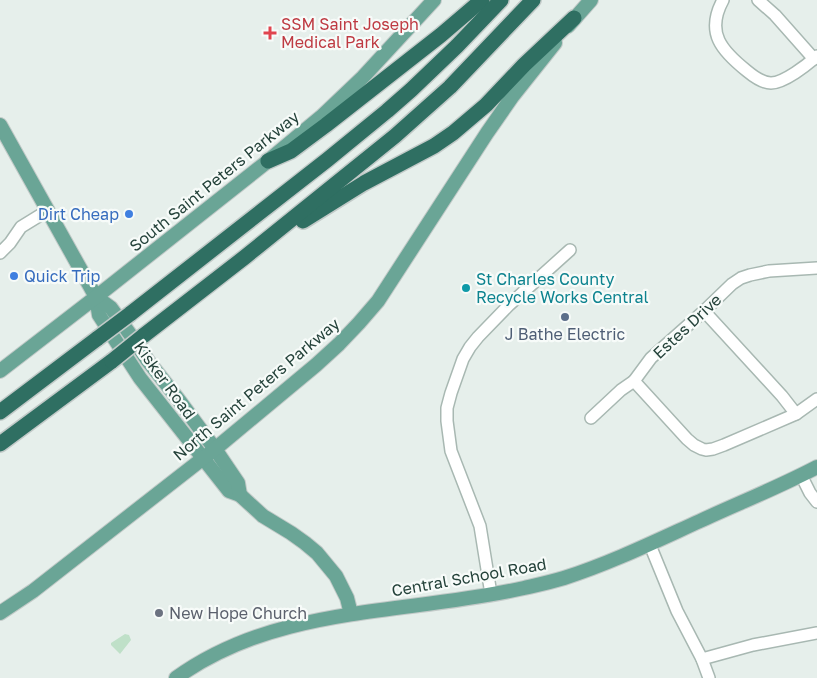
<svg xmlns="http://www.w3.org/2000/svg" width="817" height="678" viewBox="0 0 817 678" font-family="'Golos Text',sans-serif">
<rect width="100%" height="100%" fill="#e6efeb"/>
<path fill="#bfe0c8" d="M125,634L129,635L131,640L120,654L111,645V643Z"/>
<g fill="none" stroke-linecap="round" stroke-linejoin="round">
<g stroke="#a8b8b2" stroke-width="14">
<g id="minor">
<path d="M723,0C705,33 722,51 747,71C753,76 762,83 771,83C784,83 807,65 817,56"/>
<path d="M758,0L775,15L814,59"/>
<path d="M0,253L10,243L21,227L47,211"/>
<path d="M817,268L769,271L750,275L741,278L732,284L704,311L651,358L634,381L687,439L694,445L702,449L706,450L713,449L724,445L796,414L817,399"/>
<path d="M704,311L782,396L796,414"/>
<path d="M591,418L621,390L634,381"/>
<path d="M801,475L810,493L817,502"/>
<path d="M650,545L677,611L702,659L709,678"/>
<path d="M491,594L480,526L451,451L447,421V408L451,393L463,359L470,347L478,337L509,305L570,250"/>
<path d="M702,659L753,645L817,633"/>
</g>
</g>
<g stroke="#c2cac8" stroke-width="16">
<g id="major">
<path d="M568,26L591,0"/>
<path d="M0,125L96,297L99,315L140,378L229,491L240,495L263,516L291,533L305,543L317,553L336,576L347,598L351,614"/>
<path d="M96,297L111,308L132,337L148,361L178,399L215,449L238,483L240,495"/>
<path d="M0,371L96,297L268,161L321,117L363,77L434,0"/>
<path d="M0,613L33,591L215,449L316,365L339,344L359,323L378,301L487,133L512,97L555,43"/>
<path d="M176,678C278,604 407,615 524,588C537,585 551,582 564,578C611,563 656,541 700,521C739,503 779,487 817,467"/>
</g>
</g>
<g stroke="#c2cac8" stroke-width="18">
<g id="highway">
<path d="M268,161L291,151L326,125L441,35L482,0"/>
<path d="M303,221L364,183L434,146L453,133L486,105L524,65L574,18"/>
<path d="M130,314L327,160L387,111L411,90L457,46L501,0"/>
<path d="M143,336L245,257L395,136L450,87L533,0"/>
<path d="M0,412L98,338"/>
<path d="M0,444L112,361"/>
</g>
</g>
<use href="#minor" stroke="#fff" stroke-width="11"/>
<use href="#major" stroke="#6aa596" stroke-width="14"/>
<use href="#highway" stroke="#2f6f62" stroke-width="15"/>
<g stroke="#c2cac8" stroke-width="18" stroke-linecap="butt">
<g id="highway-bridge">
<path d="M98,338L130,314"/>
<path d="M112,361L143,336"/>
</g>
</g>
<use href="#highway-bridge" stroke="#2f6f62" stroke-width="15"/>
</g>
<path fill="#e0444e" stroke="#f7fbf9" stroke-width="2" d="M267.5 25.5h5v5h5v5h-5v5h-5v-5h-5v-5h5z"/>
<g fill="#3f7fe0" stroke="#f7fbf9" stroke-width="2">
<circle cx="129" cy="214" r="5"/>
<circle cx="14" cy="276" r="5"/>
</g>
<circle fill="#0f9aa8" stroke="#f7fbf9" stroke-width="2" cx="466" cy="288" r="5"/>
<circle fill="#5c6f8a" stroke="#f7fbf9" stroke-width="2" cx="565" cy="317" r="5"/>
<circle fill="#6b7280" stroke="#f7fbf9" stroke-width="2" cx="159" cy="613" r="5"/>
<g text-anchor="middle" dominant-baseline="central" stroke-width="4.5" stroke-linejoin="round" paint-order="stroke">
<g font-size="16" fill="#be3a42" stroke="#f7fbf9" text-anchor="start">
<text x="281" y="24">SSM Saint Joseph<tspan x="281" dy="18">Medical Park</tspan></text>
</g>
<g font-size="16" fill="#24423a" stroke="#f7fbf9">
<text transform="translate(214 181) rotate(-39)">South Saint Peters Parkway</text>
<text transform="translate(687 326) rotate(-43)">Estes Drive</text>
<text transform="translate(165 380) rotate(54)">Kisker Road</text>
<text transform="translate(256 389) rotate(-40)">North Saint Peters Parkway</text>
<text transform="translate(469 577) rotate(-10)">Central School Road</text>
</g>
<g font-size="16" fill="#366cbe" stroke="#f7fbf9" text-anchor="end">
<text x="119" y="214">Dirt Cheap</text>
<text x="24" y="276" text-anchor="start">Quick Trip</text>
</g>
<g font-size="16" fill="#0d838f" stroke="#f7fbf9" text-anchor="start">
<text x="476" y="279">St Charles County<tspan x="476" dy="18">Recycle Works Central</tspan></text>
</g>
<g font-size="16" fill="#4e5e75" stroke="#f7fbf9">
<text x="565" y="334">J Bathe Electric</text>
</g>
<g font-size="16" fill="#5b616d" stroke="#f7fbf9" text-anchor="start">
<text x="169" y="613">New Hope Church</text>
</g>
</g>
</svg>
